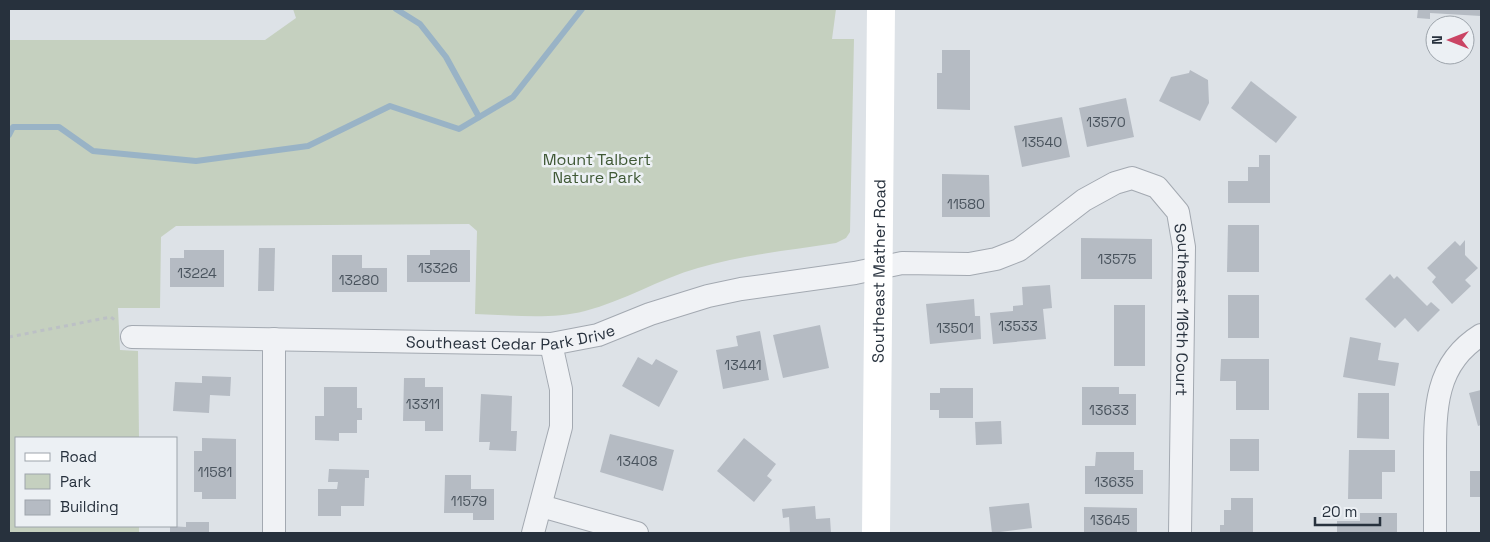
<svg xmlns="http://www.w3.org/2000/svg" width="1490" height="542" viewBox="0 0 1490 542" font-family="'Space Grotesk',sans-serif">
<rect width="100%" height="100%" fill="#dde2e7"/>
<path fill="#c5d0bf" d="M293,9H836L832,39H854L850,232L846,238L836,243C791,250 743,255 698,268C659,279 624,301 585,311C550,320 511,315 475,314L477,231L469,224L176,226L161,237L160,308H118L120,350L138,351L139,438H16V526H139V533H9V40H265L296,18Z"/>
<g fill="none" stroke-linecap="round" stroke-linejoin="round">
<g stroke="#99b3c6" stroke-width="6">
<path d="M396,9L420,24L446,57L479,117"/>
<path d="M9,135L13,127H59L93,151L196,161L308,146L390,106L459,129L513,97L582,9"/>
</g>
</g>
<g fill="#b5bbc3">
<path d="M1418,9H1481V16L1430,13V19L1417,18Z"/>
<path d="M942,50H970V110L937,109V73H942Z"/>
<path d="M1190,70L1208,80L1209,103L1200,121L1159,101L1171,77L1189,73Z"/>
<path d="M1251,81L1297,117L1276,143L1231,108Z"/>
<path d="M1126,98L1134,137L1087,147L1079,108Z"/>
<path d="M1062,117L1070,157L1022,167L1014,126Z"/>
<path d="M1259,155H1270V203H1228V181H1248V167H1259Z"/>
<path d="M942,174L989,175L990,217H942Z"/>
<path d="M1228,225H1259V272H1227Z"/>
<path d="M1081,238L1152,239V279H1081Z"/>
<path d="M1465,240V255L1478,268L1465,280L1471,286L1452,304L1432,282L1436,277L1427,268L1455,241L1460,246Z"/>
<path d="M259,248H275L274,291H258Z"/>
<path d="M184,250H224V287H170V258H184Z"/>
<path d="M430,250H470V282H407V255H430Z"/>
<path d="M332,255H362V268H387V292H332Z"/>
<path d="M1390,274L1394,279L1397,276L1427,306L1431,302L1440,310L1418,332L1405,318L1395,328L1365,299Z"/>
<path d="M1050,285L1052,308L1043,309L1046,339L993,344L990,313L1013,311V306L1023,305L1022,287Z"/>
<rect x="1228" y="295" width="31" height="43"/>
<path d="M974,299L975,316H980L981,339L930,344L926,304Z"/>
<rect x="1114" y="305" width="31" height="61"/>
<path d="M820,325L829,368L783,378L773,335Z"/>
<path d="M760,331L769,380L723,389L716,350L738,346L736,336Z"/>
<path d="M1350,337L1381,343L1378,360L1399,363L1395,386L1343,377Z"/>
<path d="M638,357L652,365L656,359L678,371L659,407L622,386Z"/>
<path d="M1221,359H1269V410H1236V381H1220Z"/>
<path d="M202,376L231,377L230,396L210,395L209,413L173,411L175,382L202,383Z"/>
<path d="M404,378H425V387H443V431H425V421H403Z"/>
<path d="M324,387H357V408H362V420H357V433H339V441L315,440V416H324Z"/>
<path d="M1082,387H1119V394H1136V425H1082Z"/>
<path d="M940,388H973V418H939V410H930V393H940Z"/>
<path d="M1481,390V425L1478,426L1469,393Z"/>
<path d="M1358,393H1389V439L1357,438Z"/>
<path d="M481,394L512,396L511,431H517L516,451L489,450L490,442H479Z"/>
<path d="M1001,421L1002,444L976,445L975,422Z"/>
<path d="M610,434L674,450L663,491L600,472Z"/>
<path d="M202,438L236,439V499H202V492H194V451H202Z"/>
<path d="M744,438L776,464L767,476L772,480L754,502L717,471Z"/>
<rect x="1230" y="439" width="29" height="32"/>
<path d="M1349,450H1395V472H1382V499H1348Z"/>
<path d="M1096,452H1134V470H1143V494H1085V466H1095Z"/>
<path d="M329,469L369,470V478H365L364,506H341V516H318V489H337L338,482H328Z"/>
<rect x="1470" y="471" width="11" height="26"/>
<path d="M445,475H471V489H494V520H473V513H444Z"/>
<path d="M1231,498H1253V533H1220V525H1224V510H1231Z"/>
<path d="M1029,503L1032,528L992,533L989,507Z"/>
<path d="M815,506L816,519L830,518L831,533H790L789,517L783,518L782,509Z"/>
<path d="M1084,507L1137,508V533H1084Z"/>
<path d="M1360,513H1397V533H1337V521H1360Z"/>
<path d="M186,522H209V533H170V526L186,527Z"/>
</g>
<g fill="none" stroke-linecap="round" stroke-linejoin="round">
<g stroke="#a3a9b1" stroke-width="24">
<g id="street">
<path id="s1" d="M132,337L551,344L598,335L650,314L708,296L741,289L855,273L902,263L969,264L996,259L1019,250L1084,200L1115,183L1132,178L1157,187L1178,212L1184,247L1180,533"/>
<path d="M274,339V533"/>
<path d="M541,506L637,533"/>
<path d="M533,533L561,427V389L551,344"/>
<path d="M1435,533C1435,509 1435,485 1435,461C1435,411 1434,364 1481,335"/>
</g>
</g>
<path stroke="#bcc0c5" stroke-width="3" stroke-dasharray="4 4" stroke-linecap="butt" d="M9,337L111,317L117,322"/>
<use href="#street" stroke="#f0f2f5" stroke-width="22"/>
<path stroke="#fff" stroke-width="28" id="s2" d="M876,533L881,9"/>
</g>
<g text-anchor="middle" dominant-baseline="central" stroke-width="5" stroke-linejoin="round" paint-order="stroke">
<g font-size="14" fill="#4a545e">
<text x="1106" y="122">13570</text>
<text x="1042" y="142">13540</text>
<text x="966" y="204">11580</text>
<text x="1117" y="259">13575</text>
<text x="438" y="268">13326</text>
<text x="197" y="273">13224</text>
<text x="359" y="280">13280</text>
<text x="1018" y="326">13533</text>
<text x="955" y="328">13501</text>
<text x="743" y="365">13441</text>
<text x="423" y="404">13311</text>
<text x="1109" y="410">13633</text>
<text x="637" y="461">13408</text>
<text x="215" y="472">11581</text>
<text x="1114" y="482">13635</text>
<text x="469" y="501">11579</text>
<text x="1110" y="520">13645</text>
</g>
<g font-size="16" fill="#3f5835" stroke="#ecf0f4">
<text x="597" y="159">Mount Talbert<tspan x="597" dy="18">Nature Park</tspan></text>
</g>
<g font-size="16" fill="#27313d" stroke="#ecf0f4">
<text stroke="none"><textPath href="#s2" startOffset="262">Southeast Mather Road</textPath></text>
<text stroke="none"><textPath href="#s1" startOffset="1192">Southeast 116th Court</textPath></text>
<text stroke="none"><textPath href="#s1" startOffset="379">Southeast Cedar Park Drive</textPath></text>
</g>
</g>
<rect width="1490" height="542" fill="none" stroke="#27313d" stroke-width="20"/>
<rect x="15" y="437" width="162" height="90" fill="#ecf0f4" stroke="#9da4ab"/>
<rect x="25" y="453" width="25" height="8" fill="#ffffff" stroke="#9da4ab"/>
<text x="60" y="462" font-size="15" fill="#27313d">Road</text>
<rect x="25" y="474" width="25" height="15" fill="#c5d0bf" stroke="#9da4ab"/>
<text x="60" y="487" font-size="15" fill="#27313d">Park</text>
<rect x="25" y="500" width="25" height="15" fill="#b5bbc3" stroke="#9da4ab"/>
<text x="60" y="512" font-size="15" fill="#27313d">Building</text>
<g transform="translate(1450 40) rotate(270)"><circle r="24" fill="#ecf0f4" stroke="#9da4ab"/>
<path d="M0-4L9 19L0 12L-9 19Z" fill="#ca4464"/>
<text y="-8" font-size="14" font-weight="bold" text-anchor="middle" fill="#27313d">N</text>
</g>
<path d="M1315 517v8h65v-8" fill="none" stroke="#27313d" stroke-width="2.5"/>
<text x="1322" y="517" font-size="15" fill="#27313d" stroke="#ecf0f4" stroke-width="4" paint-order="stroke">20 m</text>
</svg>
